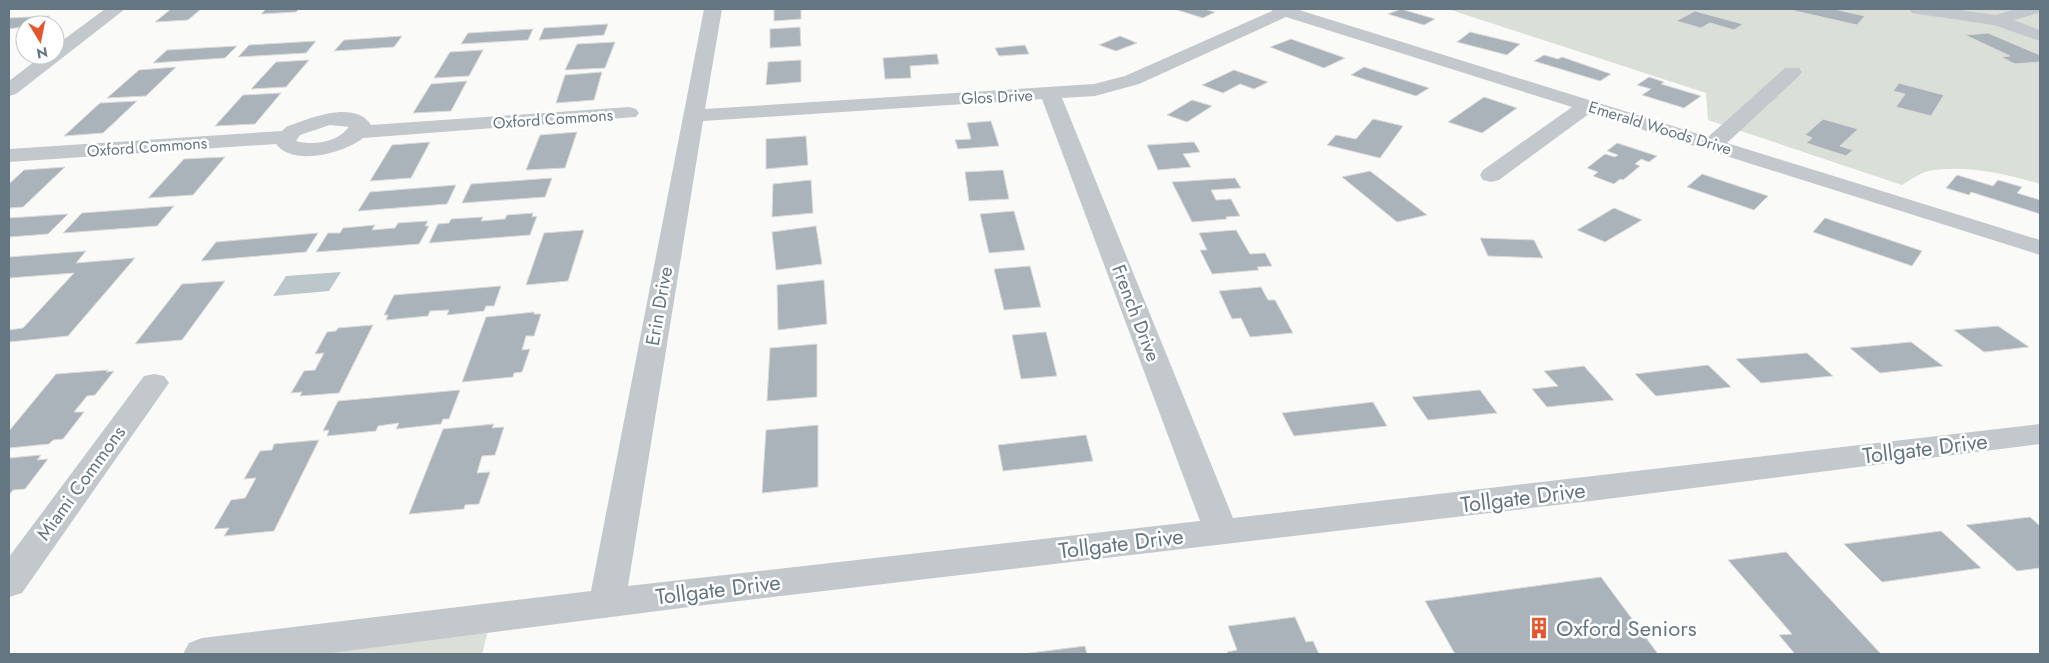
<svg xmlns="http://www.w3.org/2000/svg" width="2049" height="663" viewBox="0 0 2049 663" font-family="Jost,sans-serif">
<rect width="100%" height="100%" fill="#fafaf8"/>
<g fill="#dadfd7">
<path d="M1448,9H2040V184C2009,174 1962,164 1929,171C1920,173 1910,180 1902,185L1708,120L1706,93Z"/>
<path d="M491,619L482,654H202Z"/>
</g>
<path fill="#bbc7cb" d="M341,272L329,291L273,296L286,276Z"/>
<g fill="#aab3b9" stroke="#dcdcda">
<path d="M171,9H201L188,20L155,22Z"/>
<path d="M266,9H299L296,12L261,14Z"/>
<path d="M774,9H801V19L774,21Z"/>
<path d="M1174,9H1204L1215,12L1203,18Z"/>
<path d="M1401,9L1435,19L1424,25L1388,14Z"/>
<path d="M1786,9H1834L1865,16L1857,25Z"/>
<path d="M1695,11L1743,24L1734,30L1710,23L1701,28L1676,21Z"/>
<path d="M50,16L38,25L9,29V18Z"/>
<path d="M608,24L604,35L539,40L544,28Z"/>
<path d="M800,27L801,46L770,48V29Z"/>
<path d="M533,29L528,40L461,44L468,33Z"/>
<path d="M1470,32L1520,44L1507,55L1457,42Z"/>
<path d="M1988,33L2040,55V62L2015,64L2001,57L2010,56L1965,35Z"/>
<path d="M402,36L394,47L334,51L344,40Z"/>
<path d="M1120,36L1137,43L1116,51L1099,45Z"/>
<path d="M1291,39L1345,58L1324,68L1270,47Z"/>
<path d="M316,41L306,53L238,57L249,45Z"/>
<path d="M615,42L605,68L565,70L577,44Z"/>
<path d="M1025,45L1029,54L999,56L995,48Z"/>
<path d="M237,46L225,58L153,63L167,50Z"/>
<path d="M483,50L469,76L434,78L450,52Z"/>
<path d="M937,54L939,64L910,66L911,78L885,79L883,58Z"/>
<path d="M1544,55L1558,59L1562,57L1611,74L1600,81L1534,61Z"/>
<path d="M309,60L286,87L251,89L276,62Z"/>
<path d="M801,60V82L766,85L768,62Z"/>
<path d="M176,67L146,96L107,98L139,70Z"/>
<path d="M1364,67L1429,88L1416,96L1351,75Z"/>
<path d="M1234,70L1254,77L1268,82L1254,89L1240,84L1223,93L1202,85Z"/>
<path d="M602,72L594,100L556,103L565,75Z"/>
<path d="M1649,77L1664,82L1661,84L1701,96L1684,108L1642,95L1651,89L1637,85Z"/>
<path d="M467,81L451,111L413,113L431,84Z"/>
<path d="M1899,83L1944,95L1931,116L1896,107L1905,94L1893,91Z"/>
<path d="M281,93L255,124L215,126L243,95Z"/>
<path d="M1484,97L1517,108L1482,133L1448,122Z"/>
<path d="M1192,100L1212,106L1187,122L1167,115Z"/>
<path d="M137,101L103,133L64,136L100,103Z"/>
<path d="M1373,119L1403,126L1380,158L1327,145L1336,135L1356,139Z"/>
<path d="M1823,119L1858,129L1840,146L1853,150L1846,156L1806,143L1812,138L1805,135Z"/>
<path d="M991,121L999,146L958,149L955,140L971,139L967,123Z"/>
<path d="M577,132L565,168L526,170L540,135Z"/>
<path d="M806,136L808,165L766,169V139Z"/>
<path d="M430,142L411,178L370,181L392,145Z"/>
<path d="M1194,142L1200,152L1183,154L1191,167L1158,170L1147,145Z"/>
<path d="M1617,143L1657,156L1649,162L1641,159L1635,164L1640,166L1623,180L1620,179L1614,184L1593,176L1598,172L1587,168L1605,154L1615,157L1618,155L1607,151Z"/>
<path d="M225,157L193,195L148,198L184,159Z"/>
<path d="M65,167L23,207L9,208V184L24,170Z"/>
<path d="M1003,170L1009,199L969,201L965,172Z"/>
<path d="M1370,171L1427,215L1397,222L1342,177Z"/>
<path d="M1702,174L1768,196L1754,210L1687,187Z"/>
<path d="M1957,175L1993,186L1998,180L2022,187L2017,193L2040,200V214L1971,192L1969,195L1946,188Z"/>
<path d="M552,178L545,197L462,203L471,184Z"/>
<path d="M1235,178L1241,188L1211,190L1216,200L1231,199L1240,216L1226,217L1227,219L1192,222L1172,182Z"/>
<path d="M811,180L813,213L772,217L773,184Z"/>
<path d="M456,185L447,204L358,211L370,192Z"/>
<path d="M174,206L157,226L63,233L82,213Z"/>
<path d="M1614,208L1642,220L1605,242L1577,230Z"/>
<path d="M1014,211L1025,250L989,253L980,214Z"/>
<path d="M533,213L532,217L537,216L530,235L429,243L438,224L449,223L451,219L483,217L481,221L505,219L507,215Z"/>
<path d="M68,214L48,234L9,237V218Z"/>
<path d="M1825,218L1922,251L1912,266L1813,232Z"/>
<path d="M428,221L425,226H429L419,244L316,252L328,233H340L343,228L375,225L372,230L395,228L398,223Z"/>
<path d="M816,226L822,264L776,270L772,232Z"/>
<path d="M584,230L568,281L526,285L544,233Z"/>
<path d="M1236,230L1250,254L1265,253L1272,266L1257,267L1259,270L1212,274L1200,250H1207L1199,233Z"/>
<path d="M318,233L306,252L201,261L216,242Z"/>
<path d="M1480,238L1534,240L1543,258L1488,256Z"/>
<path d="M86,251L76,263L135,258L68,336L9,342V330L23,328L74,273L9,278V257Z"/>
<path d="M1030,266L1041,307L1004,310L994,269Z"/>
<path d="M824,280L827,324L778,330L777,285Z"/>
<path d="M225,281L182,340L135,344L182,284Z"/>
<path d="M501,286L494,306H486L484,311L447,315L449,310L430,311L428,316L386,320L388,315H384L394,295Z"/>
<path d="M1261,287L1268,300H1275L1293,333L1250,337L1241,318L1232,319L1219,291Z"/>
<path d="M534,312V314H541L534,336H526L522,350L530,349L522,372L514,373L513,377L462,382L486,317Z"/>
<path d="M373,325L339,393L300,396L302,392L291,393L304,371L315,370L324,353L315,354L327,332L336,331L338,328Z"/>
<path d="M1998,326L2029,347L1984,352L1954,330Z"/>
<path d="M1046,332L1057,376L1021,379L1012,335Z"/>
<path d="M1911,342L1943,366L1880,373L1850,348Z"/>
<path d="M817,344V397L767,401L770,348Z"/>
<path d="M1807,353L1833,376L1761,383L1736,359Z"/>
<path d="M1708,365L1731,387L1656,396L1635,374Z"/>
<path d="M1584,366L1614,400L1547,407L1532,389L1558,386L1544,371Z"/>
<path d="M108,370L106,372L114,371L95,395L87,396L74,412H84L63,439L53,440L49,444L9,448V431L56,374Z"/>
<path d="M460,390L449,419H443L441,424L396,429L399,423L378,426L376,431L327,436L329,430L323,431L338,401Z"/>
<path d="M1480,390L1497,413L1428,420L1412,397Z"/>
<path d="M1373,402L1387,426L1294,436L1282,413Z"/>
<path d="M494,424L492,428L504,427L495,455L482,456L477,473L490,472L479,504L465,505L464,509L409,514L443,429Z"/>
<path d="M818,425V487L762,493L766,430Z"/>
<path d="M1086,435L1093,461L1003,471L998,445Z"/>
<path d="M319,440L274,531L224,536L229,528L214,529L231,500L245,498L256,478L244,479L260,451L272,450L274,444Z"/>
<path d="M41,455L37,460L48,459L25,489L13,490L9,495V458Z"/>
<path d="M2030,517L2040,526V568L2017,571L1966,525Z"/>
<path d="M1941,531L1981,568L1882,582L1844,544Z"/>
<path d="M1786,552L1881,654H1795L1779,635L1792,634L1728,560Z"/>
<path d="M1601,577L1658,654H1455L1425,601Z"/>
<path d="M1295,617L1306,642L1313,641L1319,654H1228L1227,652L1237,650L1228,626Z"/>
<path d="M1085,646L1087,654H1022Z"/>
</g>
<g fill="none" stroke-linecap="round" stroke-linejoin="round">
<g fill="#c3c8cc" fill-rule="evenodd">
<path d="M105,9H125L16,94L9,96V81L43,55H55V46Z"/>
<path d="M704,9H722L705,109L1094,84L1125,76L1272,11L1271,9H1296L1708,137L1785,68H1799L1802,72L1799,76L1727,143L2040,240V255L1590,113L1499,180L1491,182L1483,180L1480,175L1483,170L1572,107L1286,17L1139,84L1095,96L1062,98L1233,518L2040,424V444L1591,501L705,605L323,654H183L189,643L202,638L591,591ZM1042,99L1200,521L628,586L703,121Z"/>
<path d="M1909,9H1953L1996,15L2015,9H2040L2038,13L2014,20L2040,30V41L1994,25L1918,14L1912,13Z"/>
<path d="M629,107L636,109L639,113L636,117L363,138C345,153 293,167 276,144L9,162V149L282,131L286,127C308,119 354,99 371,125ZM330,125L349,127C337,142 315,146 296,141L300,135Z"/>
<path d="M154,374L164,376L169,383L164,390L22,593L9,597V557L144,376Z"/>
</g>
</g>
<defs>
<g id="building-bare" transform="scale(1.725)"><path d="M-4-6H4V6H1V3H-1V6H-4ZM-2.5-4.3h1.7v1.8h-1.7ZM.8-4.3h1.7v1.8H.8ZM-2.5-1h1.7V.8h-1.7ZM.8-1h1.7V.8H.8Z" fill="#e4572e" stroke="#fff" stroke-width="2.5" paint-order="stroke"/></g>
</defs>
<g fill-rule="evenodd">
<use href="#building-bare" x="1539" y="628"/>
</g>
<g text-anchor="middle" dominant-baseline="central" stroke-width="5" stroke-linejoin="round" paint-order="stroke">
<g font-size="16" fill="#657683" stroke="#fff">
<text transform="translate(997 97) rotate(-3)">Glos Drive</text>
<text transform="translate(553 119) rotate(-4)">Oxford Commons</text>
<text transform="translate(1660 128) rotate(17)">Emerald Woods Drive</text>
<text transform="translate(147 147) rotate(-4)">Oxford Commons</text>
</g>
<g font-size="19" fill="#657683" stroke="#fff">
<text transform="translate(659 306) rotate(-80)">Erin Drive</text>
<text transform="translate(1136 313) rotate(69)">French Drive</text>
<text transform="translate(81 483) rotate(-54)">Miami Commons</text>
</g>
<g font-size="22" fill="#657683" stroke="#fff">
<text transform="translate(1925 448) rotate(-7)">Tollgate Drive</text>
<text transform="translate(1523 497) rotate(-7)">Tollgate Drive</text>
<text transform="translate(1121 543) rotate(-7)">Tollgate Drive</text>
<text transform="translate(718 589) rotate(-7)">Tollgate Drive</text>
</g>
<g font-size="22" fill="#657683" stroke="#fff" text-anchor="start">
<text x="1556" y="628">Oxford Seniors</text>
</g>
</g>
<rect width="2049" height="663" fill="none" stroke="#657683" stroke-width="20"/>
<g transform="translate(40 40) rotate(170)"><circle r="24" fill="#ffffff" stroke="#c1c8cd"/>
<path d="M0-4L9 19L0 12L-9 19Z" fill="#e4572e"/>
<text y="-8" font-size="14" font-weight="bold" text-anchor="middle" fill="#657683">N</text>
</g>
</svg>
